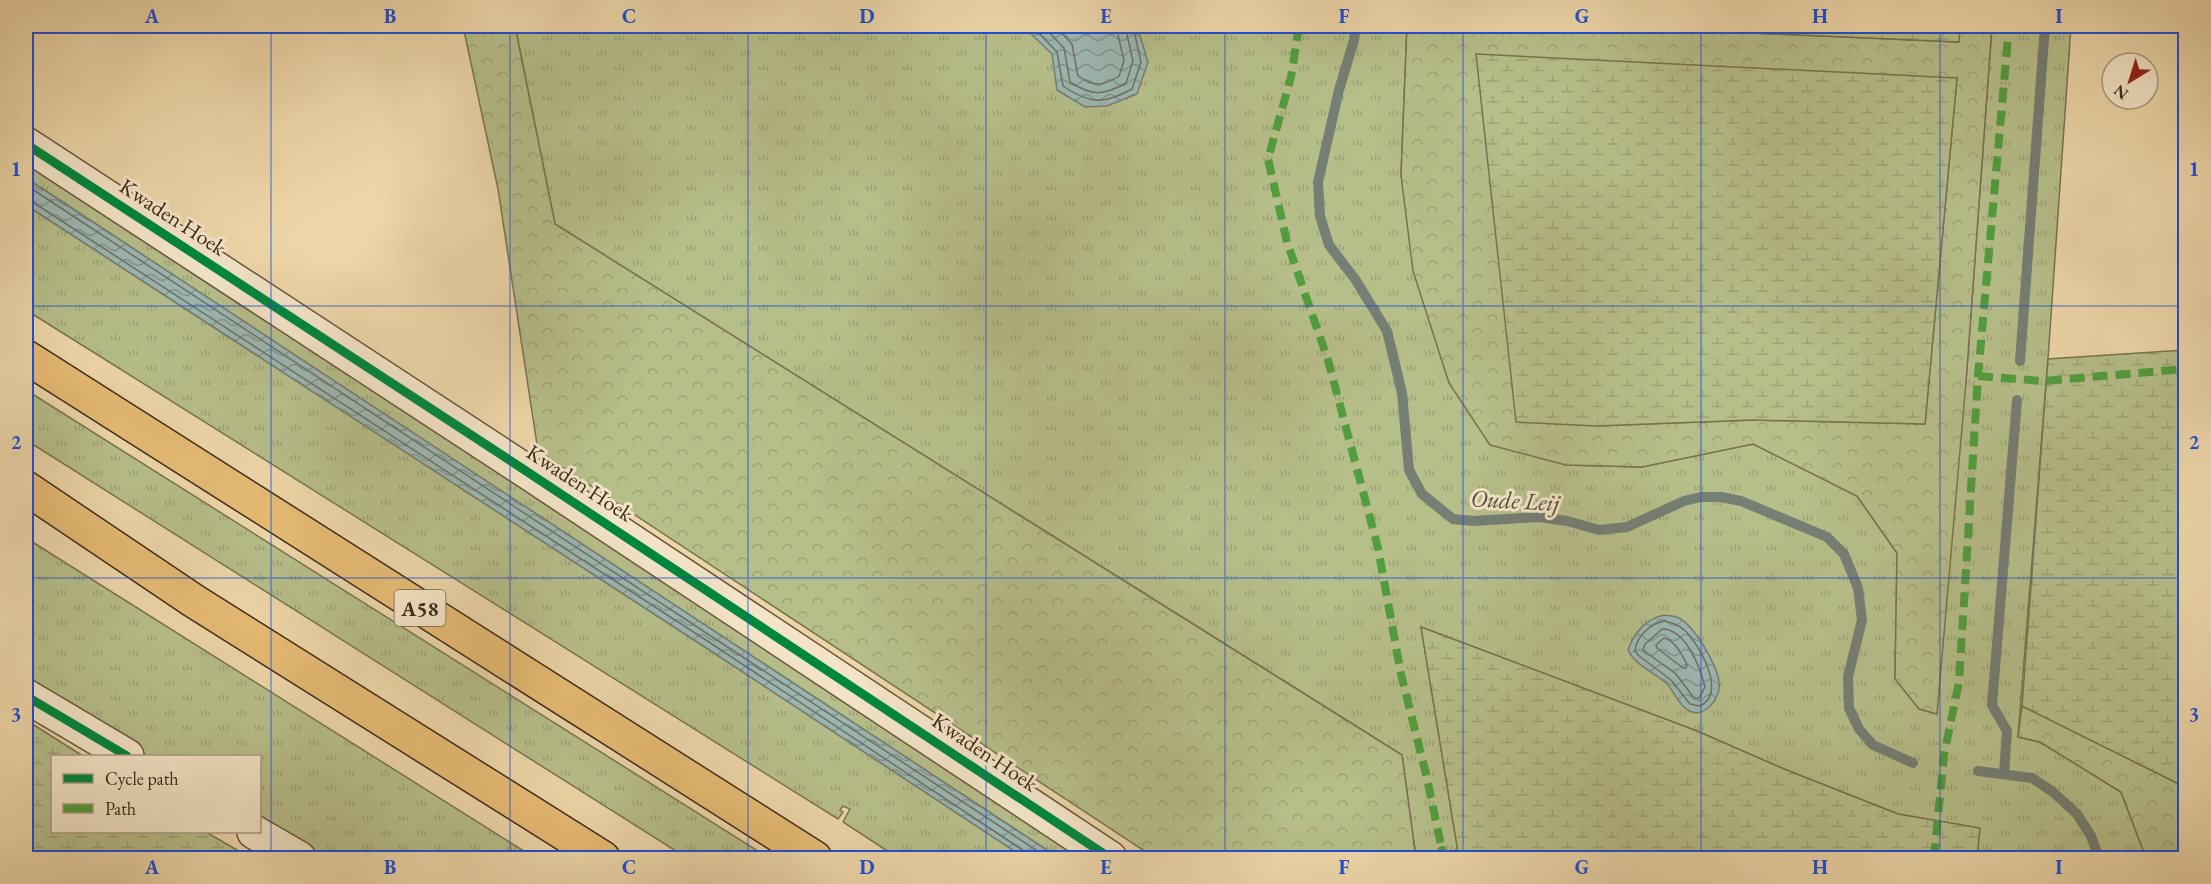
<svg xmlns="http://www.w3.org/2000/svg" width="2211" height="884" viewBox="0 0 2211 884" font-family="'EB Garamond',serif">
<defs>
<pattern id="grass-tufts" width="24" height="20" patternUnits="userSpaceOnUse" patternTransform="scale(1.5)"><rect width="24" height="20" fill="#b6be8a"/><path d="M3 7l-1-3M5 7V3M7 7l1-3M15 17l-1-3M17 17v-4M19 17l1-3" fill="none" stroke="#9da376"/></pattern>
<pattern id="forest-crowns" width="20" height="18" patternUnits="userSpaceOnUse" patternTransform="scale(1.5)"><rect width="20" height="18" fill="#b6be8a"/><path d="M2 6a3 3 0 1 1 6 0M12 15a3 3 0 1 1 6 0" fill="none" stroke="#9da376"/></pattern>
<pattern id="wetland-marsh" width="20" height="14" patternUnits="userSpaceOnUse" patternTransform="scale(1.5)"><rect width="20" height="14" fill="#b6be8a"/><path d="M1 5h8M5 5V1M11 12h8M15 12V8" fill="none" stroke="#9da376"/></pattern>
<pattern id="water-waves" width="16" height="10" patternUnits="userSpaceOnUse" patternTransform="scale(1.5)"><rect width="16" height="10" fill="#9cb7b2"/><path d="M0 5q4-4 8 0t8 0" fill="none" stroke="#809590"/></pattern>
</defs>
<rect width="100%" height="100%" fill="#edd6a9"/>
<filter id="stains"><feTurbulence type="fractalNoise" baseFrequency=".00333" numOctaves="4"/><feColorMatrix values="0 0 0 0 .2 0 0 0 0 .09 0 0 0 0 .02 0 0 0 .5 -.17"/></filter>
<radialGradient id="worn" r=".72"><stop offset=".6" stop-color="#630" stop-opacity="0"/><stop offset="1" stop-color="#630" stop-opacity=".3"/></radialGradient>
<g fill="url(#grass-tufts)" stroke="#787450" stroke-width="1.5">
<path d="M515,26H1407L1401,175L1449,383L1566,465L1642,467L1753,444L1857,496L1897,553L1895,679L1966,382L1992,26H2071L2048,359L2018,737L2040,742L2121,792L2146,858H1977L1979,828L1898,814L1784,769L1697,731L1421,627L1459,858H1416L1402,755L555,224Z"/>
<path d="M26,157L1092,858H1059L26,178Z"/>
<path d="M26,205L711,651L1025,858H898L843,822L850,809L843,806L840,810L843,812L838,819L26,310Z"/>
<path d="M26,390L769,858H687L26,440Z"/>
<path d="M26,538L535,858H320L260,823V756H147L26,684Z"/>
</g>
<g fill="url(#forest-crowns)" stroke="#787450" stroke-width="1.5" fill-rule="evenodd">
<path d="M463,26H515L555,224L1402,755L1416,858H1155L538,451L498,189Z"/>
<path d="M1407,26H1592L1958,42L1960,26H1992L1966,382L1937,714L1919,709L1895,679L1897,553L1857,496L1753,444L1642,467L1566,465L1490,445L1449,383L1413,271L1401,175ZM1957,78L1925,424L1753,420L1596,426Z"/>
<path d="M2022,706L2185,787V858H2146L2121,792L2040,742L2018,737Z"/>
</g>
<g fill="url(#wetland-marsh)" stroke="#787450" stroke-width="1.5">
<path d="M1592,26H1960L1959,42Z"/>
<path d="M1476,54L1957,78L1925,424L1753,420L1596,426L1516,422Z"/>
<path d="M2185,350H2186L2185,787L2022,706L2048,359Z"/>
<path d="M1421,627L1697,731L1784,769L1898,814L1980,828L1977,858H1459Z"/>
<path d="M26,720L83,756H52V832H206L251,858H26Z"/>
</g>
<g fill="url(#water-waves)" stroke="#757f74" stroke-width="1.5">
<path d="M1029,26H1137L1148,62L1137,94L1107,106L1085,107L1057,90L1052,54L1029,32Z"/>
<path d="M26,178L1059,858H1025L711,651L26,205Z"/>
<path d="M1665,615C1669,616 1675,616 1679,618C1695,627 1722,671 1719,689C1716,704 1701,720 1686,709C1677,702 1674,691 1666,683C1653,672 1635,665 1628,650C1634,632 1647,618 1665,615Z"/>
</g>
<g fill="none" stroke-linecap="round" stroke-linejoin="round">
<g stroke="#6c7164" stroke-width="1.5">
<path d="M1035,26L1036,30L1057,52L1063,86C1090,104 1103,105 1132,89L1141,62L1133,26"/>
<path d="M1043,26L1064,48L1070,82C1092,96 1103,96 1126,83L1133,61L1125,26"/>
<path d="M1055,26L1072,44L1078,76C1093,87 1104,86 1119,76L1124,61L1116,26"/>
<path d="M26,185L1048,858"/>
<path d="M26,200L31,201L715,646L1024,851L1027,858"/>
<path d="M1665,621C1674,623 1683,627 1689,635C1702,651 1726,693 1700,706L1690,704L1671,680L1638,655L1635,650C1637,636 1651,623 1665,621Z"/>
<path d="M1662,629C1686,629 1700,667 1705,687L1699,698H1694L1676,674L1643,650L1645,644Z"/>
<path d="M1664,638C1676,641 1681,654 1687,664L1686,668H1683L1657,648L1656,645Z"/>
</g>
<g stroke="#757f74" stroke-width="10">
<path d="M1356,26L1354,40L1339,90L1318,182L1320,216L1329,245L1355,279L1387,331L1402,393L1409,470L1422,494L1453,519L1474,521L1539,517L1567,521L1599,530L1627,527L1684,501L1701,497H1721L1741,501L1827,537L1844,554L1858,588L1862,620L1848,677L1849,708L1859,729L1873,745L1913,763"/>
<path d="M2020,361L2045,26"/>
<path d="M1978,771L2032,778L2053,792L2077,814L2091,836L2099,858"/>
<path d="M2004,774L2007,731L1992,705L2017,400"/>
</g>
<g stroke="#68563c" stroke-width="36">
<g id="street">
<path d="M26,144L520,467L1110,858"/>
<path d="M26,696L127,756"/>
<path d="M254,832L299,858"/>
</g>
</g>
<g stroke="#3b2b17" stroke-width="36">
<g id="highway">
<path d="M26,357L815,858"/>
<path d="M26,488L194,601L603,858"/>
</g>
</g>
<use href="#street" stroke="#f3e4c7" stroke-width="33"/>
<use href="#highway" stroke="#e6bb74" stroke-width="33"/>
<g stroke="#529d3d" stroke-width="8" stroke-dasharray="15 8" stroke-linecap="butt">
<path d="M1299,26L1291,77L1268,159L1287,242L1328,360L1378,548L1401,674L1426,774L1442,850"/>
<path d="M1978,376L2043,381L2186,369"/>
<path d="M1434,858L1442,850L1476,858"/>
<path d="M1934,858L1944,755L1959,682L1978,376L2009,26"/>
</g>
<g stroke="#f3e4c7" stroke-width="13">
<g id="cycleway">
<path d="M26,144L520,467L1110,858"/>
<path d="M26,696L127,756"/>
</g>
</g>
<use href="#cycleway" stroke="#00873e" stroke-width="9"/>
</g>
<path fill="none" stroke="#1d4ed8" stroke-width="1.5" stroke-opacity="0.55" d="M271,26V858M510,26V858M748,26V858M986,26V858M1225,26V858M1463,26V858M1701,26V858M1940,26V858M26,306H2186M26,578H2186"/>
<g text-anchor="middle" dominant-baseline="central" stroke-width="6" stroke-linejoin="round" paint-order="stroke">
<rect fill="#f3e4c7" stroke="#72624c" stroke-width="1.5" x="394.5" y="590" width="51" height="36" rx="4.5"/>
<g font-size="21" font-weight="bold" fill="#3b2b17">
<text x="420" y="608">A58</text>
</g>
<g font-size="22" fill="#3b2b17" stroke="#f3e4c7">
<text transform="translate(173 217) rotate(33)">Kwaden Hoek</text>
<text transform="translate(580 483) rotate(33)">Kwaden Hoek</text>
<text transform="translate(985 752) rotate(34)">Kwaden Hoek</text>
</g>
<g font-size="24" font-style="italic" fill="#534e3e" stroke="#f3e4c7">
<text transform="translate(1515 500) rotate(3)">Oude Leij</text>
</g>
</g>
<rect width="2211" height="884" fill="none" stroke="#edd6a9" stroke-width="66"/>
<rect x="51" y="755" width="210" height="78" fill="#f3e4c7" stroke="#a99a81" stroke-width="1.5"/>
<rect x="63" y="774" width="30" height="9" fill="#00873e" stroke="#a99a81" stroke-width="1.5"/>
<text x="105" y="785" font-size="18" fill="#3b2b17">Cycle path</text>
<rect x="63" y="804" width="30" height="9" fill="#529d3d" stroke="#a99a81" stroke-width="1.5"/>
<text x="105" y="815" font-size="18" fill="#3b2b17">Path</text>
<g transform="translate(2130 81) rotate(218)"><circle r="28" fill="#f3e4c7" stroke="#a99a81" stroke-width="1.5"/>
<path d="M0-4.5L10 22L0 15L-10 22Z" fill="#8f2418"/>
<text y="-9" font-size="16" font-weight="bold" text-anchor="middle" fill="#3b2b17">N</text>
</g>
<rect x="33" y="33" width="2145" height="818" fill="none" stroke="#1d4ed8" stroke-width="2"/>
<g font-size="20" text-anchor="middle" font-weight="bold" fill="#1d4ed8">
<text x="152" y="23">A</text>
<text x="390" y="23">B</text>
<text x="629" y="23">C</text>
<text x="867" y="23">D</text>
<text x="1106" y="23">E</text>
<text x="1344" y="23">F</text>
<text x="1582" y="23">G</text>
<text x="1820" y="23">H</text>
<text x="2059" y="23">I</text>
<text x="16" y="176">1</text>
<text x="2194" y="176">1</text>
<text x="16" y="449">2</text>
<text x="2194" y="449">2</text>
<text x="16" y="721">3</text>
<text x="2194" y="721">3</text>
<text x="152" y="874">A</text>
<text x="390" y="874">B</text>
<text x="629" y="874">C</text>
<text x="867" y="874">D</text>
<text x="1106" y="874">E</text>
<text x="1344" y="874">F</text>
<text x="1582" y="874">G</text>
<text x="1820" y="874">H</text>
<text x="2059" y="874">I</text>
</g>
<rect width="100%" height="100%" filter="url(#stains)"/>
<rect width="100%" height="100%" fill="url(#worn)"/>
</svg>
